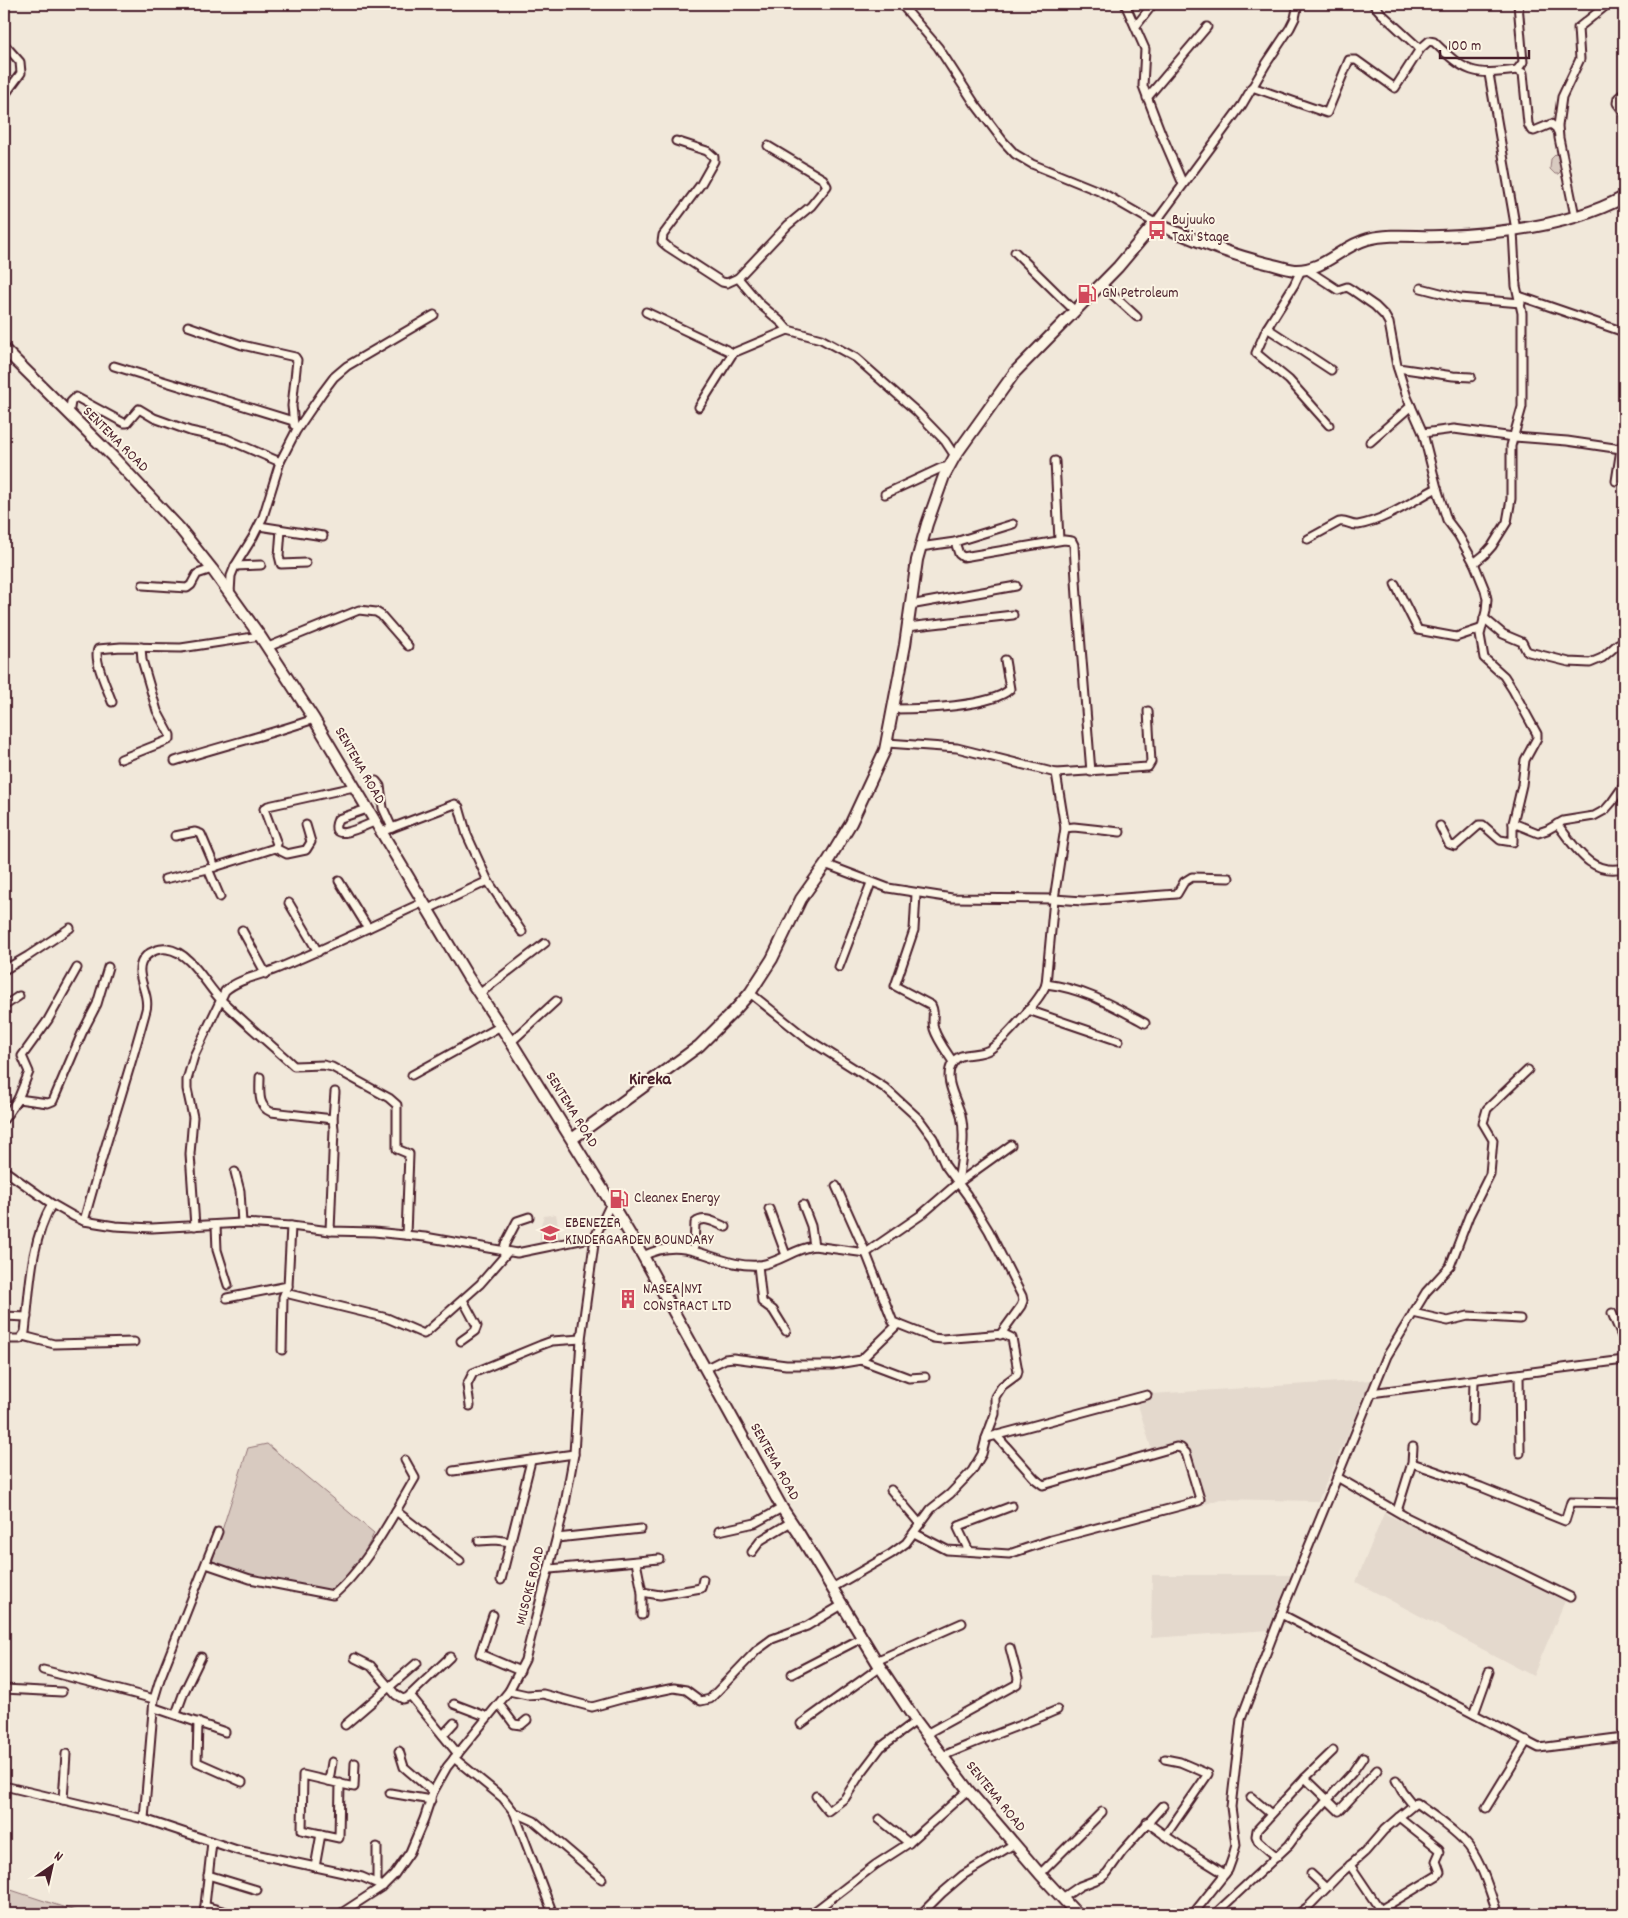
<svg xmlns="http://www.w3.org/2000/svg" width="1628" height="1918" viewBox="0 0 1628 1918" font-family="Dekko,sans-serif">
<rect width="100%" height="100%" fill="#f1e8da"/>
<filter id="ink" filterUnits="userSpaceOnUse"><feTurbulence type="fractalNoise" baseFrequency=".02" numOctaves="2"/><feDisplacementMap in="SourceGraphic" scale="10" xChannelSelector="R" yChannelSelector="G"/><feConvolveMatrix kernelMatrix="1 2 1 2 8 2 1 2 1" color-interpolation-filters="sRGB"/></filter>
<g filter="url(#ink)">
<g fill="#e4d9cd">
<path d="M556,1214L561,1241L539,1246L541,1224L544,1216Z"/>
<path d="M1372,1380L1318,1501L1220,1499L1206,1504L1184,1444L1152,1451L1135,1395Z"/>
<path d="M1384,1513L1565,1601L1533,1676L1356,1582Z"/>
<path d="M1152,1575H1292L1270,1630L1151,1638Z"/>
</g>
<g fill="#d8cac0" stroke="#917476">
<path d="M1556,154H1560L1563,169L1558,174H1555L1550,169L1551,159Z"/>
<path d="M267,1444L374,1533C365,1555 349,1575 331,1591L231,1570L212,1562L248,1448Z"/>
<path d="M8,1889L84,1914H4V1900Z"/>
</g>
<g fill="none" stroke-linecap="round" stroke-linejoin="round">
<g stroke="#8b6d6f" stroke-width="2">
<path d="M1578,210L1594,205"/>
<path d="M1537,221L1571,213"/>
<path d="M1520,224L1532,222"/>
</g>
<g stroke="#4a1f2b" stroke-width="11">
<g id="street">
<path d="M901,4L938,47L975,104L1003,141L1015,154L1032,164L1101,192L1155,223L1242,105L1266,64L1290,28L1295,18L1298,4"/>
<path d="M1125,4L1145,49L1143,86L1161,133L1183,184"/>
<path d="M1373,4L1382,14L1420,49"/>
<path d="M1136,26L1153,4"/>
<path d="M4,44L20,62L21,73L4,96"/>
<path d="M1517,70L1523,73L1528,124L1531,130L1534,131L1551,124L1556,128L1558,132"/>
<path d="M1489,74L1516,230"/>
<path d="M1252,87L1327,113L1349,60H1356L1395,88L1420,49L1429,41L1434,42C1466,73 1473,76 1517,70L1523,62L1518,4"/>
<path d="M1624,93L1618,98L1617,103L1624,112"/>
<path d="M1147,98L1207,27"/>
<path d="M676,141L707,151L714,157V161L701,184L663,235L662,242L668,247L722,282L727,283L738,278L760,304L782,323L788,330"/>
<path d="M1575,216L1559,138L1558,126L1562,97L1580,59L1578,28L1608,4"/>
<path d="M1015,252L1075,311"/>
<path d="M1306,269L1338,290L1347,287L1352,290L1375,306L1385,316L1389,323L1397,366L1407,397L1423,433L1437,488L1447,520L1459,536L1474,563L1485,590L1487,599L1486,611L1480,635L1484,658L1504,676L1513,690L1537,734V738L1525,760L1522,785L1513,823V842L1500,840L1483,825H1479L1455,846L1449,844L1440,826"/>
<path d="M1301,270L1294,285L1267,328L1331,370"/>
<path d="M738,278L788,225L811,206L827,186L823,179L768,146"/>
<path d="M1101,284L1137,317"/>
<path d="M1421,288L1460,298L1521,303"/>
<path d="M1519,296L1624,332"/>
<path d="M646,312L733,353"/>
<path d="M188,326L242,345L295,357L297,360L292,406L294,425"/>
<path d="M1267,328L1256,353L1289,380L1329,425"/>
<path d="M114,366L293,421"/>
<path d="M1398,368L1453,376L1471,377"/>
<path d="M699,407L733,353L788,330L821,339L856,358L917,412L945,441L955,456"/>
<path d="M69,414L71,402L76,397L124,423H127L139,409L154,418L190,431L227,439L280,462"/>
<path d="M1423,433L1454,429L1514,437L1567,441L1621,449L1624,440"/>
<path d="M1370,442L1411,406"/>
<path d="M1055,461L1059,540"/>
<path d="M1616,481L1621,449L1624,450"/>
<path d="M885,494L941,468L950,466"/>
<path d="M259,526L323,536"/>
<path d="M281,530L279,556L281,564L306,563"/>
<path d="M1308,539L1339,522C1346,520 1350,526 1358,525C1386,520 1412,501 1437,488"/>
<path d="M955,542L959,554L963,557L1064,540L1072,541L1074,545L1077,597L1091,772"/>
<path d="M920,547L955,542L1013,524"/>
<path d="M1474,563L1484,555L1492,546L1507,522L1511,499V446L1522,407V313L1516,286L1513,231"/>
<path d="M235,566L261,565"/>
<path d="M1395,584L1418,630L1456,637L1480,629"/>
<path d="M143,585L187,588L191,585L197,574L212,569"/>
<path d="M230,593L231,576L235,566L253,537L263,517L280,462L296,431L322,393L334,377L347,366L434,315"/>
<path d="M910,605L1016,586"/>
<path d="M1484,618L1503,634L1522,642L1526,650L1529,652L1569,662L1590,663L1602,658L1618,644L1624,641"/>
<path d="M907,627L1013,615"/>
<path d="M268,647L359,610L376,612L381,615L408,646"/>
<path d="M112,702C108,690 93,660 98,649L121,647L181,648L260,636"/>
<path d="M894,709C919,709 992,707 1010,689L1005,660"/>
<path d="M887,743L957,748L1056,773L1148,767L1151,762L1148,711"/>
<path d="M121,759L166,741L170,739V735L157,711L142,660L141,647"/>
<path d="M175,761C221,746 268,735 314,719"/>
<path d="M376,781L380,786L383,808L392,828"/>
<path d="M367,809L338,819C326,846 366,825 374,822"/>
<path d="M1513,823L1538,833L1547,830L1563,821L1594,816L1605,810L1612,802L1624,785"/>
<path d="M1557,824C1576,847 1589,876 1624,868"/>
<path d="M1065,828L1074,827L1120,832"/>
<path d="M381,832L455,804L459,807L467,835L488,881L428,909"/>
<path d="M175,836L195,832L201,834L215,867"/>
<path d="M275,848L287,854L306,850L311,842L306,825"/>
<path d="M825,864L888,888L952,898L1054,899L1083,901L1177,894L1184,882L1192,877L1229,878"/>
<path d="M208,869L220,897"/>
<path d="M165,879L208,869L275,848L277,844L264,809L268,806L354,787"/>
<path d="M339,881L368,928"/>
<path d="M488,881L522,932"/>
<path d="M916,894L914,930L895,986L931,1005C936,1012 931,1020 934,1029C938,1041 946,1051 953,1062"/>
<path d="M289,903L318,952"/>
<path d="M242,930L266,974"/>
<path d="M839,967L871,883"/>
<path d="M4,970L28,956L70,928"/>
<path d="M1046,984C1085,989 1111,1005 1145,1023"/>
<path d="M750,993L806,1038L885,1088L919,1119L933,1138L945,1165L967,1195L989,1231L1022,1296L1023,1301L1021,1306L1000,1335"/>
<path d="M479,994L545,943"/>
<path d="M4,1006L19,996"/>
<path d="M1028,1010L1119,1041"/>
<path d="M511,1042L556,1001"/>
<path d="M412,1075L501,1026"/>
<path d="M260,1077C260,1091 257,1106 271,1112L333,1119L334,1129L330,1231"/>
<path d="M18,1099L29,1072L22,1056L48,1020L77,968"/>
<path d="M4,1119L18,1099L48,1103L53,1101L82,1033L97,1004L108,967"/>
<path d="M333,1119L335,1092"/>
<path d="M4,1170L52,1204L73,1216L84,1221L115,1226L152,1228L242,1223L291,1226L330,1231L374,1232L425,1237L517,1253L595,1237"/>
<path d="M235,1172L240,1191L242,1223"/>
<path d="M958,1183C961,1161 966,1137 961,1115C957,1100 943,1080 952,1064C959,1050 977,1057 989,1050C1002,1042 1042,998 1046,984L1054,899L1065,828L1056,773"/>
<path d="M836,1186L866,1253L893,1322L933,1338L942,1339L1004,1334L1012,1338L1018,1371L1017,1375L1002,1386L995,1397V1414L986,1438"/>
<path d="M803,1205L811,1226L814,1246"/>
<path d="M769,1209L786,1255"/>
<path d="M84,1221C103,1150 127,1081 146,1010C151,992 130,972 146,956C151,951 160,948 167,949C191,952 205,984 221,1000C245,1023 270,1044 294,1066L323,1065L332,1067L389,1098L397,1105V1149L409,1154L406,1235"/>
<path d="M216,1225L217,1250L228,1285"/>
<path d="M195,1226L190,1154L193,1117L187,1089V1080L194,1056L225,991C239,978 264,975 281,967C329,947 376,924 424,902"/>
<path d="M694,1250L695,1223C705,1215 715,1223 726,1227"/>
<path d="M503,1252L505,1244L517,1221L529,1217"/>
<path d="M643,1256C689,1233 717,1269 760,1265C779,1263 795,1248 814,1246L866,1253L921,1215L958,1183L1011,1145"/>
<path d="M758,1265L762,1302L773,1310L786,1331"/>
<path d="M285,1293L387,1318L424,1334L480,1284L507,1253"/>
<path d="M227,1298L288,1286"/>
<path d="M1413,1313L1448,1321L1468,1316L1520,1319"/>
<path d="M1612,1313L1624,1341"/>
<path d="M4,1316L27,1317"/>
<path d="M23,1336L54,1344L134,1342"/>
<path d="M4,1339H20L25,1332C30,1290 30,1242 52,1204"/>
<path d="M461,1341L475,1331L477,1326L463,1300"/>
<path d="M282,1350L283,1297L288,1286L291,1226"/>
<path d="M861,1360L897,1325"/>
<path d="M705,1369L725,1359L733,1358L786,1365H832L861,1360L909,1378L925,1377"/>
<path d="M1519,1374L1520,1453"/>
<path d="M1371,1393L1624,1360"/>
<path d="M470,1406L467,1385L473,1373L541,1345L552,1341L581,1339"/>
<path d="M1473,1421L1474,1380"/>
<path d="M1412,1463L1481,1487L1565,1521L1571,1502L1624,1503"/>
<path d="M453,1471L574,1454"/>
<path d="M1337,1477L1408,1518L1570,1597"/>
<path d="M891,1490L920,1524"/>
<path d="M396,1511L460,1561"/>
<path d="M1397,1511L1412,1463L1413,1447"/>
<path d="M719,1531L755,1523L782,1508"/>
<path d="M914,1533L947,1550L1009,1554L1051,1540L1199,1501L1200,1499L1186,1453L1181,1448L1176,1447L1043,1485L1035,1479L996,1435"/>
<path d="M557,1538L641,1529"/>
<path d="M479,1541L496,1540L511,1542"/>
<path d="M969,1551L958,1528L959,1526L1012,1506"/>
<path d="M752,1552L761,1540L791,1522"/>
<path d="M636,1562L642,1592L660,1595L701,1588L703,1579"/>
<path d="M206,1564L250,1579L333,1595C365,1569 394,1514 415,1478L405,1460"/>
<path d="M550,1569L659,1559"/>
<path d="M501,1580L531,1461"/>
<path d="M832,1588L891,1554L906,1543L931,1509L950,1494L972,1471L982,1454L986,1438L1147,1395"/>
<path d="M642,1592V1615"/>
<path d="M1281,1614L1539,1748L1624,1737"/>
<path d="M493,1615L480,1654L520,1671"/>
<path d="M355,1658L371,1666L396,1695L403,1699L408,1697L450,1657"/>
<path d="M876,1661L962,1623"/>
<path d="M43,1670L154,1699"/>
<path d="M792,1674L862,1638"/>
<path d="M4,1689L62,1692"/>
<path d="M509,1691L527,1695L543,1694L592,1707L625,1698L674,1688L686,1690L701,1701L710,1699L757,1650L772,1639L807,1626L842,1605"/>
<path d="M410,1695L458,1754"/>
<path d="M454,1704L488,1717"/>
<path d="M499,1704L514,1724L521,1725L527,1720"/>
<path d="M155,1708L225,1732"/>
<path d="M176,1714L184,1692L201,1657"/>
<path d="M1474,1714L1489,1672"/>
<path d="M198,1722L197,1762L242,1782"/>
<path d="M801,1724L880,1667"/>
<path d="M345,1725L417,1663"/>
<path d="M926,1734L1017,1684L1018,1678L1010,1648"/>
<path d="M443,1735L454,1723"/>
<path d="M399,1751L404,1767L433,1792"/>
<path d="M943,1756C981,1739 1020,1726 1057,1710"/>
<path d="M454,1758L503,1798L514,1812L553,1914"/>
<path d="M1305,1778L1339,1811L1377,1770"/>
<path d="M1396,1780L1402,1791L1413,1805"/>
<path d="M329,1781L332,1762"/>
<path d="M340,1783L339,1838L302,1830L303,1775L354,1787L355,1763"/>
<path d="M4,1786L144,1819L237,1850L362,1877L383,1886"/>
<path d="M390,1793L431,1800"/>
<path d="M816,1796L828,1811L845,1798L859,1776L881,1747L916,1721"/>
<path d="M1251,1797L1271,1814"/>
<path d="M63,1800L66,1754"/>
<path d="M1486,1808L1527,1741"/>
<path d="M514,1812L534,1821L602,1879"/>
<path d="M1399,1817L1416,1803C1432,1815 1450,1826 1464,1841C1482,1860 1489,1891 1498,1914"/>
<path d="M144,1819L154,1699L160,1679L218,1532"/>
<path d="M879,1819L909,1843"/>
<path d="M1147,1822C1172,1842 1198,1857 1225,1874"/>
<path d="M1165,1836L1208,1774L1180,1762L1165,1759"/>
<path d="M377,1847V1883"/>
<path d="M1277,1857L1258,1841L1256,1836L1257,1830L1305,1778L1333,1751"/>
<path d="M1350,1865L1383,1914"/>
<path d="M315,1867L321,1834"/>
<path d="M1040,1874L1102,1812"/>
<path d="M1311,1874L1326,1888"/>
<path d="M208,1875L257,1890"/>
<path d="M1064,1897L1080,1886L1101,1878L1107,1873L1122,1852L1163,1806"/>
<path d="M205,1906L233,1914"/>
<path d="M815,1911L875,1865L909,1843L968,1790"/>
<path d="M204,1914L212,1842"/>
<path d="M340,1914L383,1886L394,1875L410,1852L424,1819L433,1792L447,1767L509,1691L525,1660L564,1509L574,1454L581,1339L595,1237L611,1203"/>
<path d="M921,1914L942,1893L963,1875L1014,1844"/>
<path d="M1193,1914L1228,1870L1232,1859L1236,1845L1231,1807L1241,1719L1281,1614L1387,1356L1426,1292L1450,1266L1469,1216L1490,1174L1493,1140L1483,1123L1487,1109L1528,1070"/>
<path d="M1215,1914L1289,1845L1300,1830L1352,1773L1363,1757"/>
<path d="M1298,1914L1309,1906L1339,1875L1365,1852L1384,1830L1399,1817L1439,1849L1440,1852L1436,1861L1440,1872L1438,1875L1380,1910"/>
</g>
</g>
<g stroke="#4a1f2b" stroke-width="14">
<g id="secondary">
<path d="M4,349L112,456L181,530L212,569L260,636L314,719L468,977L511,1042L611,1203L643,1256L782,1508L798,1532L880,1667L916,1721L968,1790L1040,1874L1077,1914"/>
<path d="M572,1139L699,1046L735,1010L750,993L772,959L801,899L828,861L851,823L885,750L905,645L917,560L927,524L944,476L955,456L1015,372L1118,267L1155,223C1191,239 1228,254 1266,263C1275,265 1286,269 1295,270C1324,271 1341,246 1368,239C1390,233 1417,237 1440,236C1499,234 1571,226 1624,197"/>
</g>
</g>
<use href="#street" stroke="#fcf5e5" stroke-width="7"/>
<use href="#secondary" stroke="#fcf5e5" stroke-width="10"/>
</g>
</g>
<defs>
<g id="bus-bare" transform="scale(1.5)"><path d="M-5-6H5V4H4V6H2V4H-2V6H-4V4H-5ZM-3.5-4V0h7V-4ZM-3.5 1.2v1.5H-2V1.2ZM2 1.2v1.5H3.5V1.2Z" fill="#d1495b" stroke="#fcf5e5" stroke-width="2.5" paint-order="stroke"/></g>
<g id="fuel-bare" transform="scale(1.5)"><path d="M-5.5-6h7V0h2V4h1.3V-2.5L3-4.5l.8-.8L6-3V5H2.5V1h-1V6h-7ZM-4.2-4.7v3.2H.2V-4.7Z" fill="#d1495b" stroke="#fcf5e5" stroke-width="2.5" paint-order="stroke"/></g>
<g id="school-bare" transform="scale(1.5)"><path d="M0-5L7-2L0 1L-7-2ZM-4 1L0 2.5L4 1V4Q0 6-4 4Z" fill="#d1495b" stroke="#fcf5e5" stroke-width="2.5" paint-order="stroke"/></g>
<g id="building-bare" transform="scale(1.5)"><path d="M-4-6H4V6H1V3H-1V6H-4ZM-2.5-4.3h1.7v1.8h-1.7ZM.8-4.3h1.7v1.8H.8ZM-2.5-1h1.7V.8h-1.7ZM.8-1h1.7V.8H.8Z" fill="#d1495b" stroke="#fcf5e5" stroke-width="2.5" paint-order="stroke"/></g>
</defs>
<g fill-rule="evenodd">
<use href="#bus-bare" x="1157" y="230"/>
<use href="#fuel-bare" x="1087" y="294"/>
<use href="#fuel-bare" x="619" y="1199"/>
<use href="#school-bare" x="550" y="1233"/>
<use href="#building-bare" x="628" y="1299"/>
</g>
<g text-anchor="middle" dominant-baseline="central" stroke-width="4" stroke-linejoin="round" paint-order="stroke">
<g font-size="15" fill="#4a1f2b" stroke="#fcf5e5" text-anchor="start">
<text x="1172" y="221">Bujuuko<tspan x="1172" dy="17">Taxi Stage</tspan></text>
<text x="1102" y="294">GN Petroleum</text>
<text x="634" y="1199">Cleanex Energy</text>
<text x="565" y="1224">EBENEZER<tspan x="565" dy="17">KINDERGARDEN BOUNDARY</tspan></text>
<text x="643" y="1290">NASEA|NYI<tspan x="643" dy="17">CONSTRACT LTD</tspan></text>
</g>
<g font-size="15" fill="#4a1f2b" stroke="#fcf5e5">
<text transform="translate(115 440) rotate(45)">SENTEMA ROAD</text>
<text transform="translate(359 766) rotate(60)">SENTEMA ROAD</text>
<text transform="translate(571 1110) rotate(58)">SENTEMA ROAD</text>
<text transform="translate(774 1462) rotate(61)">SENTEMA ROAD</text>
<text transform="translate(531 1586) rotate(-76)">MUSOKE ROAD</text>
<text transform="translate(995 1797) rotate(51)">SENTEMA ROAD</text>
</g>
<g font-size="18" font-weight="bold" fill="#4a1f2b" stroke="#fcf5e5">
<text x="650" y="1080">Kireka</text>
</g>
</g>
<rect width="1628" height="1918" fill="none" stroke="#fcf5e5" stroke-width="20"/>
<rect x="10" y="10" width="1608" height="1898" fill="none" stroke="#4a1f2b" stroke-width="2" filter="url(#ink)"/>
<g transform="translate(52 1866) rotate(34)" stroke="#fcf5e5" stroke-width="4" paint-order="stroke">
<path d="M0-4L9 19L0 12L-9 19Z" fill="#4a1f2b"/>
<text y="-8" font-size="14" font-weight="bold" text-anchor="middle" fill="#4a1f2b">N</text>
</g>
<path d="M1440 50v8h89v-8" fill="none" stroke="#4a1f2b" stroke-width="2.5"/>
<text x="1448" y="50" font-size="15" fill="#4a1f2b" stroke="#fcf5e5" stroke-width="4" paint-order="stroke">100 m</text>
</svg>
